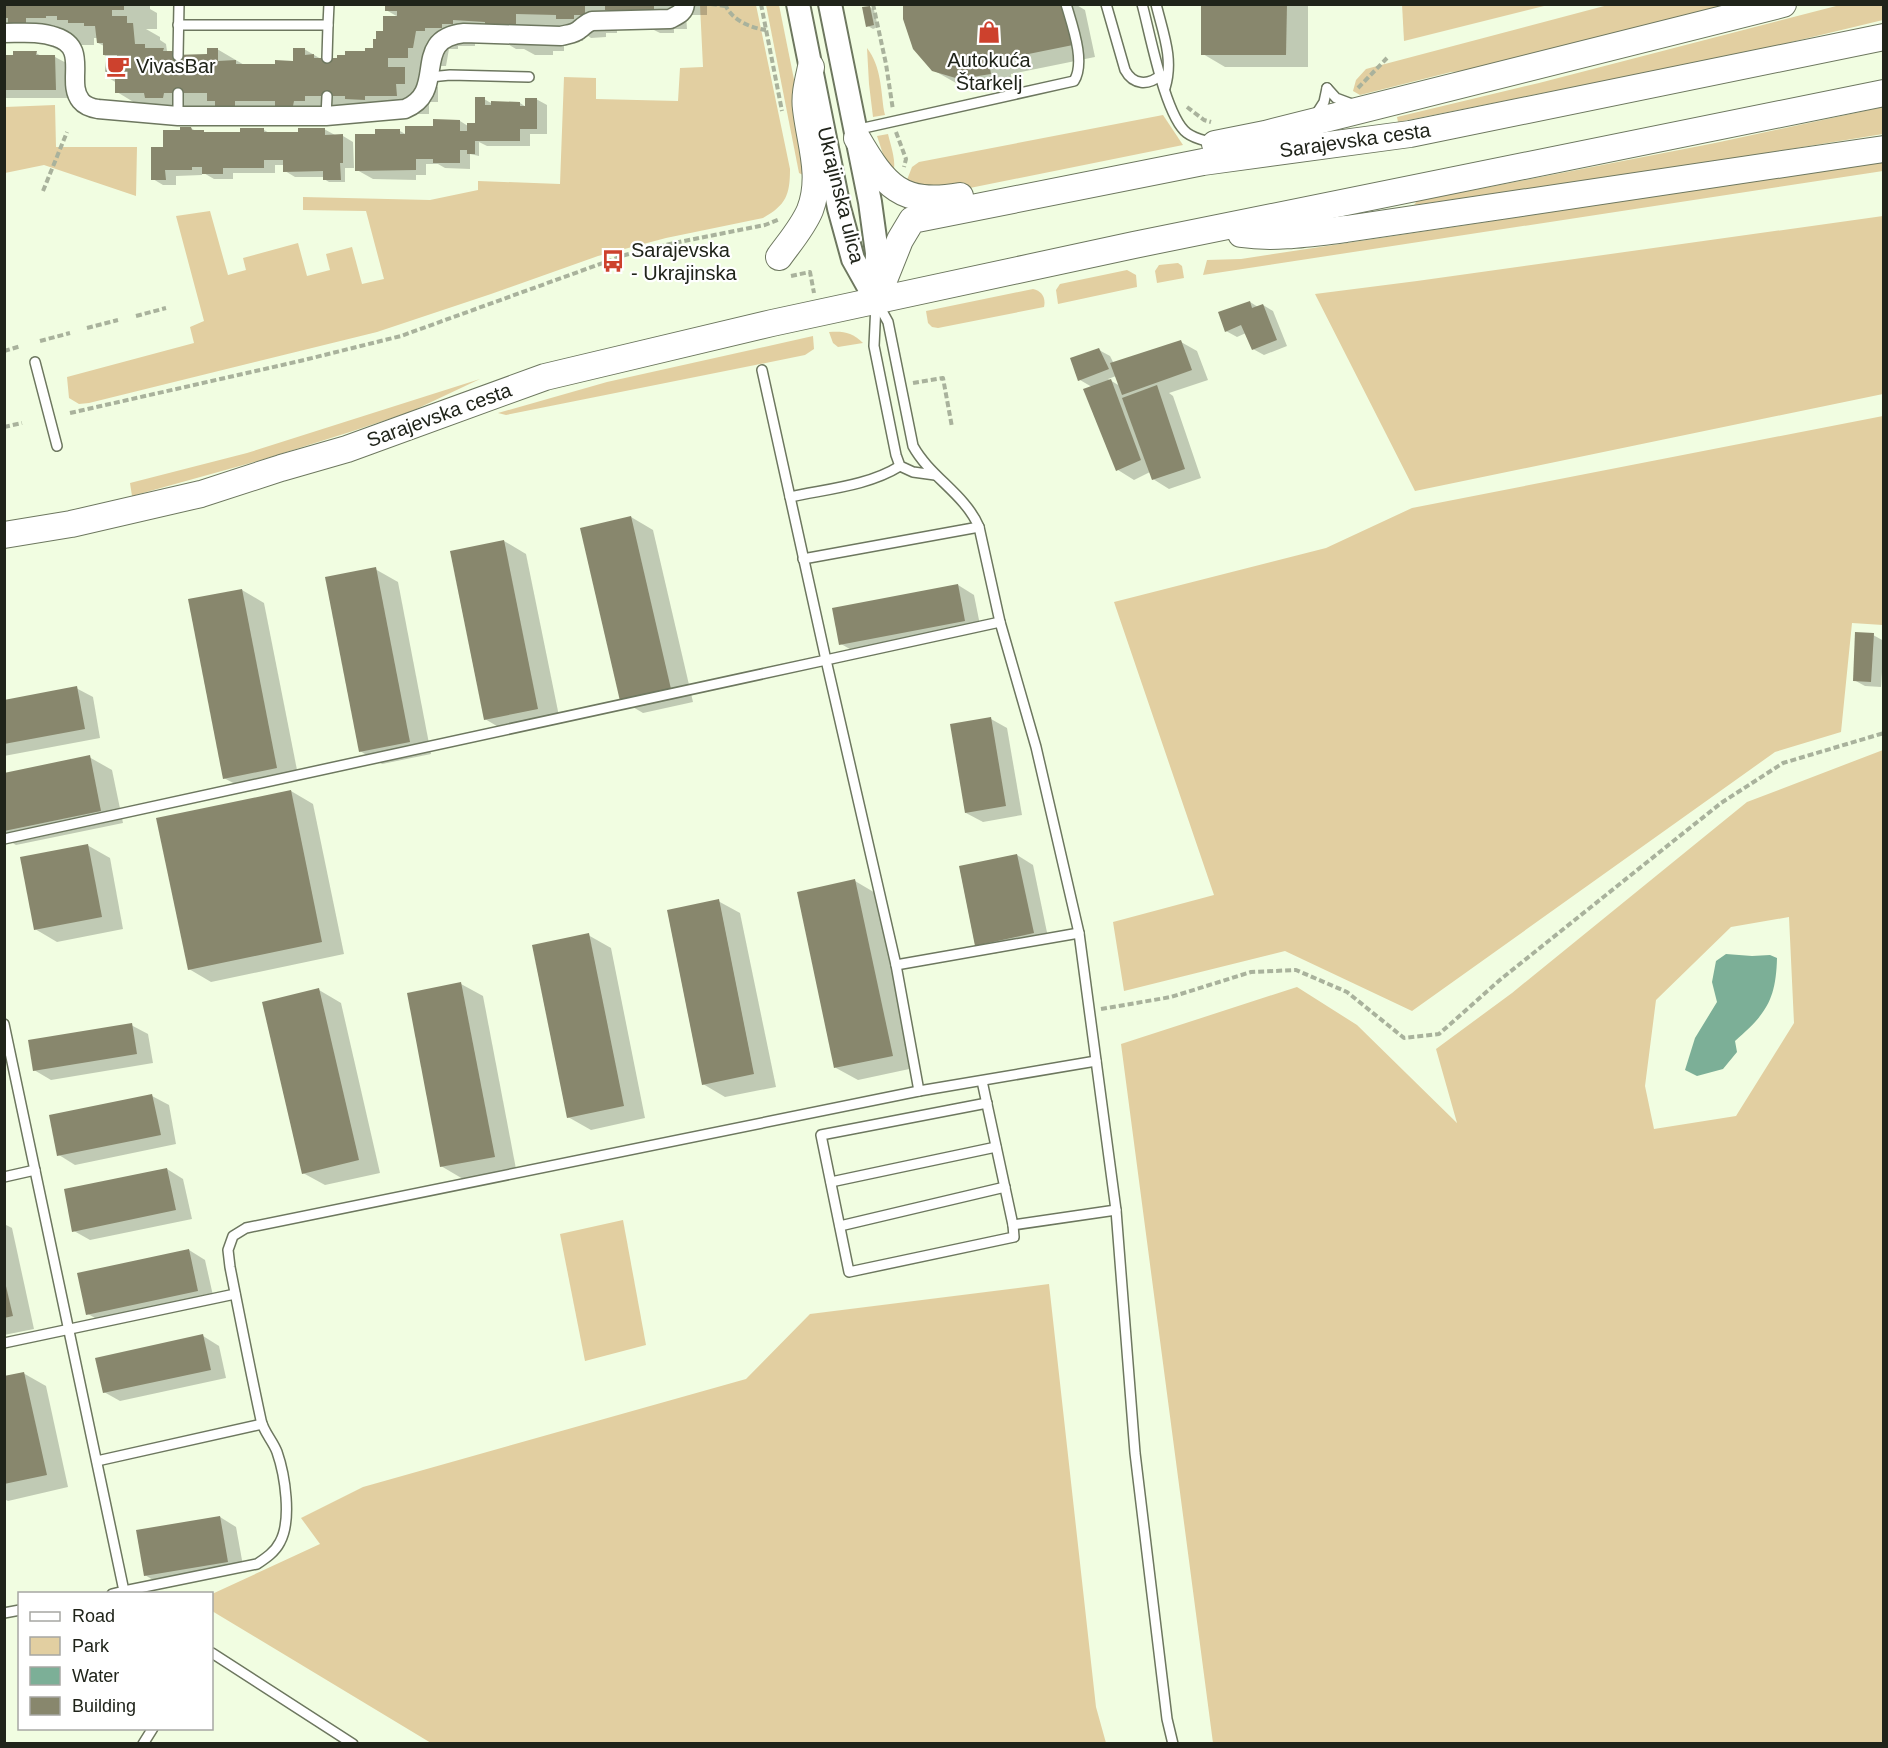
<svg xmlns="http://www.w3.org/2000/svg" width="1888" height="1748" viewBox="0 0 1888 1748" font-family="Arial,sans-serif">
<rect width="100%" height="100%" fill="#f1fde1"/>
<g fill="#e2cfa1" fill-rule="evenodd">
<path d="M1402,4H1548V5L1404,41Z"/>
<path d="M700,5H756L790,169C790,195 786,205 763,218L666,238L598,256L491,294L377,332L89,403L79,404L69,398L67,377L194,343L190,327L204,321L176,216L210,211L228,275L246,270L243,258L298,243L307,276L330,270L326,254L352,247L362,284L384,279L366,211L303,210V197L430,200L478,190V181L560,184L564,77L596,78V99L678,101L680,68L703,67Z"/>
<path d="M766,5H779L809,154L807,177L799,173Z"/>
<path d="M1608,5H1730L1482,70L1451,72L1360,95L1353,91L1356,80L1366,69Z"/>
<path d="M1840,5H1883V20L1754,51L1398,122L1397,117L1539,83Z"/>
<path d="M867,48C881,66 881,90 884,111L885,115L873,117L869,84Z"/>
<path d="M55,105L56,147H137L136,196L44,165L5,173V107Z"/>
<path d="M1883,107V134L1710,162L1414,205L1417,201L1715,143Z"/>
<path d="M1163,115L1183,145L950,192L905,185L912,167L919,162Z"/>
<path d="M888,134C891,147 897,162 893,175L886,163L877,136Z"/>
<path d="M1883,162V171L1203,275L1207,260L1241,259Z"/>
<path d="M1883,216V394L1415,491L1315,294L1417,281Z"/>
<path d="M1178,263L1182,266L1184,278L1157,283L1155,271L1159,265Z"/>
<path d="M1127,270L1136,275L1137,287L1058,304L1056,290L1060,284Z"/>
<path d="M1033,289C1042,291 1046,298 1044,307L938,328L932,327L928,323L926,311Z"/>
<path d="M829,332C843,331 852,332 863,343L838,347L833,343Z"/>
<path d="M813,336L814,349L805,355L506,415L498,413L607,382Z"/>
<path d="M480,379L410,412L353,431L258,461L132,496L130,483L247,453Z"/>
<path d="M1883,416V625L1852,623L1841,732L1775,752L1412,1011L1285,951L1124,991L1113,922L1214,895L1114,602L1326,548L1412,508Z"/>
<path d="M1883,750V1743H1213L1121,1044L1297,987L1357,1025L1457,1123L1436,1049L1512,993L1747,802ZM1789,917L1794,1023L1736,1116L1654,1129L1645,1086L1656,1000L1731,927Z"/>
<path d="M623,1220L646,1345L585,1361L560,1234Z"/>
<path d="M1049,1284L1096,1707L1106,1743H431L212,1611V1594L320,1544L301,1518L363,1487L746,1379L810,1314Z"/>
</g>
<path fill="#7caf97" d="M1726,954L1752,956L1770,955L1777,958C1776,1000 1766,1014 1735,1041L1737,1052L1723,1069L1697,1076L1685,1070L1695,1038L1717,1002L1712,982L1716,961Z"/>
<g fill="#0003" fill-rule="evenodd">
<path d="M4,4H150V9L157,13V29H146L160,37V40L166,44L167,51L181,57L209,56L217,49L246,66L295,63L304,49L321,59H338L375,49L384,32L400,18L386,10V4H707V15H686L687,29H674V33H660L652,29H640L617,23V33H606V37L591,38L584,33L583,41H564V51H553V55H535L524,49H516L499,39L475,42V46H458V49H449L446,66H440V76H418L438,87V102H429V114H398L150,112L117,92V83L107,77L119,63L104,55V46L98,43V38H94V45H74V50H58L32,37L4,30Z"/>
<path d="M904,4H1075L1085,10L1095,57L1011,74L1012,86L983,91L956,83L933,70Z"/>
<path d="M1203,4H1308V67H1225L1203,54Z"/>
<path d="M870,7L874,10L878,27L873,29L868,26Z"/>
<path d="M36,53L43,57H55L72,66V98H4V57Z"/>
<path d="M484,99L491,103H520L526,107L536,99L547,105V134H530V146H487L479,142V156L470,154V169L445,168L438,164H426V175H416V180L373,179L357,170L377,135L400,131L407,135L460,121L468,126H476Z"/>
<path d="M191,128L197,132L207,134L241,133L264,130L271,134L300,133L324,129L335,135L343,136L353,142L354,168H345V182H329L324,179L325,177H295L285,171L284,165H275V173H233V179H214L202,172V175L176,176V185H163L153,179L164,148L181,132Z"/>
<path d="M1250,302L1258,307L1263,305L1273,311L1287,346L1264,355L1253,349L1246,333L1237,337L1226,331Z"/>
<path d="M1181,342L1197,351L1208,380L1169,393L1173,396L1201,478L1169,489L1153,479L1150,472L1134,480L1118,470L1092,387L1080,380L1099,350L1110,356L1114,364ZM1116,376L1120,386L1108,379Z"/>
<path d="M631,517L653,530L693,702L643,713L621,700Z"/>
<path d="M504,541L526,554L560,721L507,732L485,719Z"/>
<path d="M375,569L398,582L431,754L382,764L360,751Z"/>
<path d="M958,585L974,595L981,630L857,653L841,644Z"/>
<path d="M242,590L264,603L299,780L246,790L224,778Z"/>
<path d="M1873,635L1884,641L1881,687L1865,686L1854,680Z"/>
<path d="M76,688L93,697L100,738L4,756V702Z"/>
<path d="M991,719L1007,728L1022,815L983,822L966,813Z"/>
<path d="M89,757L112,770L123,823L16,845L4,838V775Z"/>
<path d="M291,791L313,804L344,954L211,982L189,969Z"/>
<path d="M87,845L110,858L123,929L57,942L35,929Z"/>
<path d="M1017,855L1033,865L1049,942L993,954L977,945Z"/>
<path d="M855,881L877,894L914,1068L858,1080L836,1068Z"/>
<path d="M718,901L740,913L776,1087L725,1097L703,1084Z"/>
<path d="M588,935L611,948L645,1118L591,1130L568,1117Z"/>
<path d="M461,984L483,996L516,1169L463,1179L441,1166Z"/>
<path d="M319,990L341,1003L380,1173L325,1185L303,1173Z"/>
<path d="M131,1025L148,1034L153,1063L51,1080L34,1070Z"/>
<path d="M152,1096L169,1105L176,1144L75,1165L59,1155Z"/>
<path d="M167,1169L183,1179L192,1219L90,1240L74,1231Z"/>
<path d="M4,1224L12,1228L34,1329L4,1335Z"/>
<path d="M189,1250L205,1260L214,1300L104,1323L88,1314Z"/>
<path d="M203,1336L219,1346L226,1378L120,1401L104,1392Z"/>
<path d="M23,1373L46,1386L68,1487L8,1501L4,1499V1378Z"/>
<path d="M220,1517L236,1527L244,1571L161,1585L145,1575Z"/>
</g>
<g fill="#88876d">
<path d="M4,4H124V10H112V16H127V23H133L135,44H145V48H164L163,51H174V55L207,54V48H218V61L236,60V64H275V60L293,61V48H305V55L314,54V58H337V55H345V51H365V48H373V39H376V31H383V16H397V11H385V4H585V15H574V19H556V15L516,14V24H505V28H485V22L453,20V24H442V28H425V31H416L413,48H408V58H388V67H405V84H396L397,96H365V100L345,99V96H305V101H294L293,106H275V101H235V106H215V101H207V93H164L163,98H145L144,93H115V78H105L106,61H117V55H103V43H97L95,26H84V23H68V20H57V16H46V18H26V23H8V18H4Z"/>
<path d="M605,4H654V11H641V15H625V10H605Z"/>
<path d="M903,4H1065L1073,45L989,62L991,74L959,79L932,71L913,49L903,19Z"/>
<path d="M1201,4H1287L1286,55H1201Z"/>
<path d="M870,6L874,25L866,27L862,7Z"/>
<path d="M13,51H37L36,55H55L56,90H4V55H13Z"/>
<path d="M475,97H485V105H491V101L520,102V106H525V98H537V129H520V141H475V154H467V150H460V163H433V159H416V170L355,171V134H375V129H400V134H405V126H433V119L460,120V131H467V123H475Z"/>
<path d="M180,127H191L192,130H204V132H240V128H264V132H298V128H325V135L343,134V163H340L341,180H323V171L283,172V160H264V168H223V174H202V167H192V170H165L166,180H151V147H163V130H180Z"/>
<path d="M1250,301L1252,308L1263,304L1277,340L1252,350L1241,325L1225,332L1218,312Z"/>
<path d="M1181,340L1192,370L1122,395L1110,363Z"/>
<path d="M1099,348L1109,369L1078,381L1070,358Z"/>
<path d="M1111,379L1141,460L1116,471L1083,389Z"/>
<path d="M1157,385L1185,469L1152,480L1122,398Z"/>
<path d="M631,516L671,689L620,701L580,528Z"/>
<path d="M504,540L538,709L484,720L450,551Z"/>
<path d="M376,567L410,742L359,752L325,577Z"/>
<path d="M958,584L965,621L839,645L832,608Z"/>
<path d="M242,589L277,768L223,779L188,599Z"/>
<path d="M1855,632L1874,633L1871,682L1853,681Z"/>
<path d="M77,686L85,729L4,744V700Z"/>
<path d="M991,717L1006,806L965,813L950,724Z"/>
<path d="M90,755L101,811L4,831V773Z"/>
<path d="M291,790L322,942L188,970L156,818Z"/>
<path d="M88,844L102,917L34,930L20,857Z"/>
<path d="M1017,854L1034,933L975,946L959,866Z"/>
<path d="M855,879L893,1056L834,1068L797,892Z"/>
<path d="M719,899L754,1074L702,1085L667,910Z"/>
<path d="M589,933L624,1106L567,1118L532,945Z"/>
<path d="M461,982L495,1157L440,1167L407,993Z"/>
<path d="M319,988L359,1160L302,1174L262,1002Z"/>
<path d="M132,1023L137,1054L33,1071L28,1040Z"/>
<path d="M152,1094L161,1135L57,1156L49,1115Z"/>
<path d="M167,1168L176,1210L72,1232L64,1189Z"/>
<path d="M189,1249L198,1291L86,1315L77,1273Z"/>
<path d="M5,1282L13,1316L4,1318V1283Z"/>
<path d="M203,1334L211,1370L103,1393L95,1358Z"/>
<path d="M24,1372L47,1475L4,1484V1376Z"/>
<path d="M220,1516L228,1562L144,1576L136,1530Z"/>
</g>
<g fill="none" stroke-linecap="round" stroke-linejoin="round">
<g stroke="#6d775f" stroke-width="12">
<g id="service">
<path d="M1106,4L1125,70C1133,85 1148,86 1161,75"/>
<path d="M1142,4C1150,33 1165,116 1187,133C1195,139 1204,140 1213,143"/>
<path d="M1156,4C1163,33 1174,59 1165,88"/>
<path d="M178,25H328L329,4"/>
<path d="M178,56L179,4"/>
<path d="M327,58L328,25"/>
<path d="M430,77L450,75L529,77"/>
<path d="M1327,88L1336,98L1352,104"/>
<path d="M178,116V93"/>
<path d="M326,116L327,96"/>
<path d="M1315,116L1324,102L1327,88"/>
<path d="M855,130L1074,81C1086,62 1072,25 1066,4"/>
<path d="M877,302L888,322L913,446C930,477 965,494 979,527L1000,622L1036,747L1079,933L1116,1210L1135,1453L1167,1719L1173,1744"/>
<path d="M876,304L874,346L896,455L900,466L913,472L935,475"/>
<path d="M35,362L57,446"/>
<path d="M790,497C826,489 868,486 900,466"/>
<path d="M803,559L979,527"/>
<path d="M4,839L826,660L762,370"/>
<path d="M896,965L1079,933"/>
<path d="M4,1024L124,1591L112,1594"/>
<path d="M982,1081L1013,1225L1116,1210"/>
<path d="M919,1091L896,965L826,660L1000,622"/>
<path d="M987,1103L821,1135L849,1272L1014,1237L1013,1225"/>
<path d="M4,1177L35,1170"/>
<path d="M831,1182L996,1147"/>
<path d="M840,1226L1005,1187"/>
<path d="M4,1343L235,1294"/>
<path d="M97,1461L262,1424"/>
<path d="M124,1591L257,1564C266,1558 275,1552 280,1542C292,1520 285,1475 277,1452C273,1441 263,1431 261,1420C250,1369 240,1318 230,1267L228,1250L233,1236L246,1228L919,1091L1096,1061"/>
<path d="M4,1613L20,1610"/>
<path d="M212,1653L353,1744"/>
<path d="M143,1744L153,1728"/>
</g>
</g>
<g stroke="#6d775f" stroke-width="21">
<path id="minor" d="M4,33C21,33 39,31 56,37C90,48 65,82 81,101C85,106 92,108 98,109L178,116H326L405,109C449,91 409,39 464,33L561,36C568,34 575,34 580,29C585,25 586,23 592,21L670,19C678,15 684,13 685,4"/>
</g>
<g stroke="#6d775f" stroke-width="26">
<g id="tertiary">
<path d="M798,4L839,208L853,259L876,300"/>
<path d="M830,4L870,202L877,253L876,292"/>
</g>
</g>
<g stroke="#6d775f" stroke-width="28">
<g id="secondary">
<path d="M857,138C885,186 901,206 960,196"/>
<path d="M1215,144L1265,134L1783,4"/>
<path d="M1241,234C1276,239 1312,233 1346,229L1884,149"/>
<path d="M779,257C789,243 803,227 810,210C823,176 810,144 806,109C804,95 808,81 811,67"/>
<path d="M876,300L900,240L912,220L1203,162L1410,134L1884,37"/>
<path d="M4,535L71,524L201,494L281,468L347,449L545,377L772,323L1134,245L1884,93"/>
</g>
</g>
<g stroke="#a9b29c" stroke-width="4" stroke-dasharray="6 3" stroke-linecap="butt">
<path d="M711,4L725,6"/>
<path d="M725,4C731,20 751,28 766,30"/>
<path d="M761,4L782,111"/>
<path d="M873,4L886,64L893,110"/>
<path d="M1358,88L1387,58"/>
<path d="M1187,107L1204,120L1211,122"/>
<path d="M896,132L906,159L904,167"/>
<path d="M43,191L67,132"/>
<path d="M791,276L810,272L814,293"/>
<path d="M136,316L166,308"/>
<path d="M87,328L118,320"/>
<path d="M40,341L70,333"/>
<path d="M4,351L21,346"/>
<path d="M913,383L943,378L952,427"/>
<path d="M70,413L300,361L401,336L625,255L674,243L765,225L780,219"/>
<path d="M4,427L22,423"/>
<path d="M1101,1009L1171,997L1251,972L1296,970L1347,992L1404,1038L1439,1034L1501,979L1721,803L1783,763L1884,733"/>
</g>
<use href="#service" stroke="#fff" stroke-width="9"/>
<use href="#minor" stroke="#fff" stroke-width="18"/>
<use href="#tertiary" stroke="#fff" stroke-width="22"/>
<use href="#secondary" stroke="#fff" stroke-width="26"/>
</g>
<defs>
<g id="shop-bare" transform="scale(1.8)"><path d="M-5-2.5h2.3a2.7 3.5 0 0 1 5.4 0H5L5.5 6h-11ZM-1.5-2.5h3a1.5 2.3 0 0 0-3 0Z" fill="#cd412d" stroke="#fff" stroke-width="2.5" paint-order="stroke"/></g>
<g id="cafe-bare" transform="scale(1.8)"><path d="M-5.5-4.5H6V0H3Q3 3.5 0 3.5H-2.5Q-5.5 3.5-5.5 0ZM3-3.2v2h1.7v-2ZM-6 4.5H4V6H-6Z" fill="#cd412d" stroke="#fff" stroke-width="2.5" paint-order="stroke"/></g>
<g id="bus-bare" transform="scale(1.8)"><path d="M-5-6H5V4H4V6H2V4H-2V6H-4V4H-5ZM-3.5-4V0h7V-4ZM-3.5 1.2v1.5H-2V1.2ZM2 1.2v1.5H3.5V1.2Z" fill="#cd412d" stroke="#fff" stroke-width="2.5" paint-order="stroke"/></g>
</defs>
<g fill-rule="evenodd">
<use href="#shop-bare" x="989" y="32"/>
<use href="#cafe-bare" x="118" y="66"/>
<use href="#bus-bare" x="613" y="261"/>
</g>
<g text-anchor="middle" dominant-baseline="central" stroke-width="4.5" stroke-linejoin="round" paint-order="stroke">
<g font-size="20" fill="#20241a" stroke="#fff" text-anchor="start">
<text x="989" y="60" text-anchor="middle">Autokuća<tspan x="989" dy="23">Štarkelj</tspan></text>
<text x="136" y="66">VivasBar</text>
<text x="631" y="250">Sarajevska<tspan x="631" dy="23">- Ukrajinska</tspan></text>
</g>
<g font-size="20" fill="#20241a" stroke="#fff">
<text transform="translate(1355 140) rotate(-8)">Sarajevska cesta</text>
<text transform="translate(841 195) rotate(76)">Ukrajinska ulica</text>
<text transform="translate(439 415) rotate(-20)">Sarajevska cesta</text>
</g>
</g>
<rect width="1888" height="1748" fill="none" stroke="#20241a" stroke-width="12"/>
<rect x="18" y="1592" width="195" height="138" fill="#ffffff" stroke="#a6a7a3" stroke-width="1.5"/>
<rect x="30" y="1612" width="30" height="9" fill="#ffffff" stroke="#a6a7a3" stroke-width="1.5"/>
<text x="72" y="1622" font-size="18" fill="#20241a">Road</text>
<rect x="30" y="1637" width="30" height="18" fill="#e2cfa1" stroke="#a6a7a3" stroke-width="1.5"/>
<text x="72" y="1652" font-size="18" fill="#20241a">Park</text>
<rect x="30" y="1667" width="30" height="18" fill="#7caf97" stroke="#a6a7a3" stroke-width="1.5"/>
<text x="72" y="1682" font-size="18" fill="#20241a">Water</text>
<rect x="30" y="1697" width="30" height="18" fill="#88876d" stroke="#a6a7a3" stroke-width="1.5"/>
<text x="72" y="1712" font-size="18" fill="#20241a">Building</text>
</svg>
